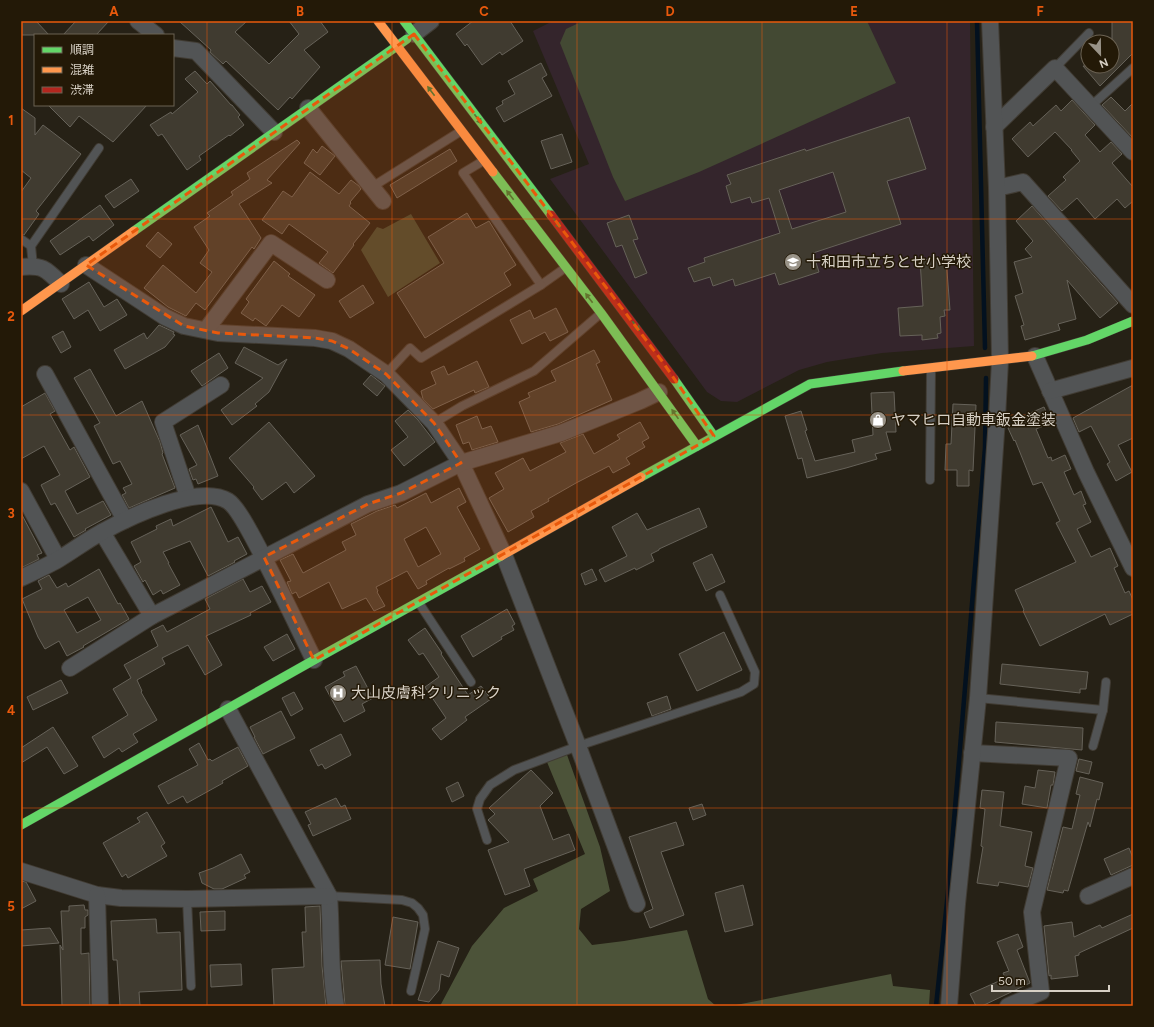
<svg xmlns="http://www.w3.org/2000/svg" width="1154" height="1027" viewBox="0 0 1154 1027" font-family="Figtree,'Noto Sans JP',sans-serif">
<rect width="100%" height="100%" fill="#262116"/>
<path fill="#34252c" d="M553,21H970L974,346L882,353L827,362L799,370L737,402L721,401L707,392L550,179L589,164L533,31Z"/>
<g fill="#434933">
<path d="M583,21H867L896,83L699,172L625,201L613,177L560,43L566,29Z"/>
<path d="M411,214L440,263L388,297L361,250L377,227L383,229Z"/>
</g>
<g fill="#4c5339">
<path d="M566,752L600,847L610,891L581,909L579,929L592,945L624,941L687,930L708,999L716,1006H440L472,946L504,908L538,891L533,879L585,854L547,762Z"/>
<path d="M891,974L893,986L930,990L929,1006H731Z"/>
</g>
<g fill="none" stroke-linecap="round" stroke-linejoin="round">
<g stroke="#03111f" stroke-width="4.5">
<path d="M977,21L985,348"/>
<path d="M936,1006L948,892L985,448L986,378"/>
</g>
</g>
<g fill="#403b30" stroke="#666259" fill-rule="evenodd">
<path d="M21,21H36L49,35H21Z"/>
<path d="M76,21H109L96,35H63Z"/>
<path d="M179,21H247L235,32L269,64L299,34L289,21H320L328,32L304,50L320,67L292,99L290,97L278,110L226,61L223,64L210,52L211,50Z"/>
<path d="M473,21H510L523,41L502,55L500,52L482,65L467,44L465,46L456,34Z"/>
<path d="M1112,21H1133V53L1100,86L1083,66H1112Z"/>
<path d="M541,63L547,75L542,78L552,96L504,122L496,108L503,104L502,101L515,94L508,81Z"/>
<path d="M195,71L207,84L210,81L231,105H232L240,115L238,117L244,125L230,136L229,135L199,156L201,160L187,170L162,134L158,136L150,125L171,112L172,114L198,92L185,79Z"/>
<path d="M1111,97L1125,111L1133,103V138L1102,105Z"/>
<path d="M1072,100L1095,125L1085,135L1100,152L1111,142L1122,154L1112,163L1133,187V201L1125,208L1117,199L1095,219L1077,198L1062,211L1048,196L1066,180L1063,177L1080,161L1071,150H1072L1055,132L1028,157L1012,139L1030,122L1033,126L1056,105L1061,111Z"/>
<path d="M48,105H147L113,142L79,116L70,127Z"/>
<path d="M21,108L35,118V135L43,125L81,154L36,211L39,214L24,235L21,234V192L31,178L21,170Z"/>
<path d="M909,117L926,169L887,181L901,224L813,253L819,272L779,285L775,273L735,286L733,279L713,286L710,277L694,282L688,268L705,262L704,258L780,233L769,198L752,203L750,197L731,203L726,186L731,184L727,175L805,149L806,151ZM833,172L846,212L792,229L779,190Z"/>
<path d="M562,134L572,162L551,169L541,141Z"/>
<path d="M297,140L300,143L267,180L272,183L239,204L261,238L254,249L252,247L205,310L196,303L186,316L168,307L144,288L163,265L196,293L212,272L200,263L209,250L194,227L210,216L207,213L233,195L231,192L250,179L247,173Z"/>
<path d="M322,146L335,156L320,175L304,163L313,149L317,153Z"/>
<path d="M450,149L457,161L397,198L390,185Z"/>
<path d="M310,172L339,194L351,180L359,186L361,189L350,202L351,203L349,206L370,223L353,244L354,245L333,273L319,263L328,252L289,224L282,234L262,220L283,191L292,197Z"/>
<path d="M131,179L139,191L114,208L105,196Z"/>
<path d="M100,205L114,225L93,241L89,236L60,255L50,241Z"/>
<path d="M1032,206L1118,303L1100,318L1067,280L1076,319L1058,324L1060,330L1025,340L1021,326L1024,325L1015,296L1023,293L1014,262L1032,257L1025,249L1033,241L1016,221Z"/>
<path d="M467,213L476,228L489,221L516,265L504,273L511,285L425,338L397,293L444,263L428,237Z"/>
<path d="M629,215L638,239L633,240L647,273L635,278L622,245L616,247L607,223Z"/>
<path d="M158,232L172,244L160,258L146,246Z"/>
<path d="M946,258L950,310H944L945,316L940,317L941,333L937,334L938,338L922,340V335L900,336L898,308L923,306L920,260Z"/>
<path d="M274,261L290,274L288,276L315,295L299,317L282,305L266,326L255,318L253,321L241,313L249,302L246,299Z"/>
<path d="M89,282L104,307L117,299L127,315L100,331L88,310L74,319L62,299Z"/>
<path d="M363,285L374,303L350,318L339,301Z"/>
<path d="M556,308L568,332L550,341L545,332L522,344L510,320L530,310L534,319Z"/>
<path d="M159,325L174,332L173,334L175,335L165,347L125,369L114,350L144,333L147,339Z"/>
<path d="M63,331L71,347L61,353L52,337Z"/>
<path d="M244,347L278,365L287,359L269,392L255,404L257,406L232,425L221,410L263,378L235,363Z"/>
<path d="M594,350L600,362L596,364L612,400L558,424L531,432L519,402L530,397L528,393L556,381L551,371Z"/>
<path d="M219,353L228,368L202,386L191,371Z"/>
<path d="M477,361L489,387L475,393L474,390L433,409L423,399L421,391L436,384L431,372L444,366L448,375Z"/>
<path d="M90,369L116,416L142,401L160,442L163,453L162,454L175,488L129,508L122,495L126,493L123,488L132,484L120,461L113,464L94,426L100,423L74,378Z"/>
<path d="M371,375L385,386L377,396L363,384Z"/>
<path d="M1133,385V438L1118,445L1132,472L1116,481L1107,464L1110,462L1091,426L1079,432L1073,418Z"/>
<path d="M894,392L896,432H886L891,450L875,454L877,459L846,468L807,478L802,458L798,459L785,416L801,411L807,430L805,431L815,461L855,452L852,440L873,435L871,393Z"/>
<path d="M45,393L55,411L50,414L70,450L74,447L90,477L65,491L77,514L103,501L111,515L85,529L86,530L74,537L55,503L51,505L41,485L60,475L44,446L21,459V407Z"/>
<path d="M953,404L976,405L973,471L969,470V486H957V470H945L946,444H951Z"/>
<path d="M1044,407L1051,423L1036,429L1048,458L1051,457L1052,461L1065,455L1071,469L1064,472L1074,495L1081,491L1086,504L1083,505L1091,522L1077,529L1091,557L1110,548L1118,566L1114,568L1125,593L1129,591L1133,600V614L1110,625L1105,614L1040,646L1023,611L1024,610L1015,590L1076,562L1056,523L1060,521L1042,482L1033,485L1015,440L1014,441L1008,428L1019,423L1017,419Z"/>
<path d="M408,410L418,420L435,442L404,466L391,450L408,437L395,421Z"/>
<path d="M477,416L482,429L491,426L498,442L472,450L469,442L463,444L456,425Z"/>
<path d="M269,422L315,476L294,493L286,482L262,500L253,488L254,487L229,458Z"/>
<path d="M640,422L649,438L642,442L645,447L626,458L630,464L613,473L609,466L576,483L548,499L549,501L531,511L534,517L508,532L489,498L504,489L495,473L523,458L530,471L566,452L560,443L583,434L594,454L620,439L617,435Z"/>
<path d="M198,425L218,476L198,484L196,479L193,480L189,469L197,465L180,435Z"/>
<path d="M459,488L466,502L457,507L480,549L464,558L465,561L449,569V568L426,581L427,584L418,589L407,571L376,587L378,591L377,592L385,606L374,611L366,598L342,609L329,582L299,598L296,592L292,594L287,582L291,581L280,560L293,554L303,573L346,550L342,542L356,535L351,524L377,511L395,505L397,508L426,493L431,503ZM426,527L441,554L418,567L404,539Z"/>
<path d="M211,507L228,542L238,537L247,554L234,561L235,562L208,576L190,541L163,552L169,563H168L180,585L163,594L161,590L153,595L145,580L143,582L134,566L141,562L131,542L157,529L156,526L171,519L173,526Z"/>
<path d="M699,508L707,527L659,549V550L651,554L654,561L636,570L635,568L605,582L599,570L627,556L612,527L637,513L647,530Z"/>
<path d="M21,513L42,553L37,555L39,559L21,568Z"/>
<path d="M712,554L725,582L706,591L693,563Z"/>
<path d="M99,569L118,604L120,603L129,619L83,646L84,647L67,656L59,641L45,649L38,637L22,599L42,589L38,581L49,575L57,588L66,583L68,587ZM88,597L101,620L77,633L64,610Z"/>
<path d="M592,569L597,580L585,585L581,574Z"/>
<path d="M243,579L250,592L262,586L271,602L250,613L251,615L206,636L222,665L205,675L188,645L162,658L165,664L137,680L142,691L141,692L157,720L133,734L138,742L122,752L119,748L104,758L92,737L128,715L113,689L131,678L124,665L158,646L151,631L163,625L167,632L210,609L205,599Z"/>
<path d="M507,609L515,624L512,626L514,630L501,637L502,639L473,657L461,636Z"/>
<path d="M425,628L442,653L441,654L468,695L481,686L491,699L465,717L467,720L441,740L432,729L446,718L425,687L439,677L423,653L419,655L408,640Z"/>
<path d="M724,632L742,670L697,691L679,654Z"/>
<path d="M287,634L295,649L273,661L264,647Z"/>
<path d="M1002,664L1088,672L1086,689H1080V693L1000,684Z"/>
<path d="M356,666L373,698L362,704L365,711L344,722L325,687L345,676L343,672Z"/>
<path d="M61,680L68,693L33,710L27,697Z"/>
<path d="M294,692L303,709L291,716L282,698Z"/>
<path d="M667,696L671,709L652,716L647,703Z"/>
<path d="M281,711L295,738L263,754L254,737H255L250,727Z"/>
<path d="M996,722L1083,728L1082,750L995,742Z"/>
<path d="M53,727L78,766L64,774L47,747L21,763V748Z"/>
<path d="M341,734L351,755L325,769L322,764L318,766L310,750Z"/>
<path d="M199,743L208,760L210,759L212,761L238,747L248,766L222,781L223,783L187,803L183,796L168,804L158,786L198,765L189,749Z"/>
<path d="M1079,759L1092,762L1089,774L1076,771Z"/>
<path d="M531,770L553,793L540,806L553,840L569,834L575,850L524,869L530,886L505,895L488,850L509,842L488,820L495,814L489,808Z"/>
<path d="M1038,770L1055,772L1053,785H1051L1047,808L1022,804L1025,786L1035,788Z"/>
<path d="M1080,777L1103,783L1099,800L1097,799L1090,827L1088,822L1068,891L1064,890L1063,893L1047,890L1063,827L1072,829L1080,795L1076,794Z"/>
<path d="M458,782L464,796L452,802L446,788Z"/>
<path d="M982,790L1004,792L1000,826L1032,832L1025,866L1033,868L1028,887L999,882L998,886L977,883L983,847L981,846L985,809L980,808Z"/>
<path d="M336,798L341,807L345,805L351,819L313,836L308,825L311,824L305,812Z"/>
<path d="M702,804L706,815L693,820L689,808Z"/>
<path d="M147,812L165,843L161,846L167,856L128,878L126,874L122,877L103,843L140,822L137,818Z"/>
<path d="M676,822L684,845L661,852L684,915L650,928L644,913L653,909L629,837Z"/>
<path d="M1129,848L1133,858V865L1111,875L1104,859Z"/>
<path d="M241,854L250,872L244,875L246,878L222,889H214L202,883L199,873L213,868Z"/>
<path d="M21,881L26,882L36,901L21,909Z"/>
<path d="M743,885L753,925L725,932L715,893Z"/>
<path d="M84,905L85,910H88V915L85,917V928H81V954L89,953L90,1006H62L60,945L63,950L61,911H69V906Z"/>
<path d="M320,906L322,966L326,1006H274L272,969L304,967L302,932H306L305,907Z"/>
<path d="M225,911V930L201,931L200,912Z"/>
<path d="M1133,914V928L1079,953V955L1075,956L1078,976L1051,979V975L1049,976L1044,926L1072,922L1074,937L1100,925L1102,928Z"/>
<path d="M393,917L418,922L410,969L385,965Z"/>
<path d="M156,919L157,933L180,932L182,990L139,992L140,1006H120L117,960H113L111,921Z"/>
<path d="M50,928L59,943L21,946V930Z"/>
<path d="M1018,934L1023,947L1017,950L1030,983L982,1006H976L970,994L999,981V979L1005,977L1003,973L1009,971L997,942Z"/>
<path d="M438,941L459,948L449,977L441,974L439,990L429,1002L418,1000Z"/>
<path d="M380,960L381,984L385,1006H345L341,961Z"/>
<path d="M241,964L242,985L211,987L210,965Z"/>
</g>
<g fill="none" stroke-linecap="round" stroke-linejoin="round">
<g stroke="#413c34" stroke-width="10">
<g id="lane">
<path d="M1055,68L1089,33"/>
<path d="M1091,106L1133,68"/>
<path d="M483,161L463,173L541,285L565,268"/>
<path d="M372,187L461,131"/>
<path d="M21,239L31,246L99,148"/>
<path d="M31,246L33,266"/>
<path d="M386,374L410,348L421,358L541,285"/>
<path d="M434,423L462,406L534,371L600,314"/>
<path d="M930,480L931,369"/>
<path d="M419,603L471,682"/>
<path d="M978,698L1103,710"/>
<path d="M1093,746L1103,710L1106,682"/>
<path d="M487,840L477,809L480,799L490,785L514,770L578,746L741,692L754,684L755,672L720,595"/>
<path d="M329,896L402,900L412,903L418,908L423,915L425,929L411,991"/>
<path d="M187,899L191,986"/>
</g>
</g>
<g stroke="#413c34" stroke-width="18">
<g id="street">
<path d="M138,21L156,35"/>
<path d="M414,34L431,21"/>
<path d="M173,48L196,51L274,132"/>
<path d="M308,108L383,201"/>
<path d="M994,127L1055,68L1133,152"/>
<path d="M997,188L1023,182L1133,305"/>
<path d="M86,265L165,317L184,326L218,333L315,338L332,341L349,349L386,374L434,423L461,463L504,555L578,746L637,904"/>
<path d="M21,267C43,265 46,269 61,284"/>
<path d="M206,330L271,243L327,280"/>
<path d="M1035,356L1086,472L1133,568"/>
<path d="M45,374L125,520"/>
<path d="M1050,391L1133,368"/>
<path d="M21,491L58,559"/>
<path d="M188,497L163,422L221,385"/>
<path d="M102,532L152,616"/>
<path d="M21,578C34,572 47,566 59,559C74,550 87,540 102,532C129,517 199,483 228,501C236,506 245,523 250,532C273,574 293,617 314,660"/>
<path d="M70,668L152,616L368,504L401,493L461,463L561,433L640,401L659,392"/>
<path d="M228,709L329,896C332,933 329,970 336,1006"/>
<path d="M972,753L1069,758L1032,912L1041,992L1008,1006"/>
<path d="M21,871L97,895L121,898L187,899L329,896"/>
<path d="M97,895L100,1006"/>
<path d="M1088,896L1133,876"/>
<path d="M949,1006L957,904L978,698L997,418L1000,361L997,188L990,21"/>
</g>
</g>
<g stroke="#413c34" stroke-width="10">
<g id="fast">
<path d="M404,21L551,215"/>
<path d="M493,172L601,313L697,446"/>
<path d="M134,231L407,39"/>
<path d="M1032,356L1087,340L1133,321"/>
<path d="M674,379L714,436"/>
<path d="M641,477L810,384L903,371"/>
<path d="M21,825L314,660L501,556"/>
</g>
</g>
<g stroke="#413c34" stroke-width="10">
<g id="slow">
<path d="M378,21L493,172"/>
<path d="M21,311L134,231"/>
<path d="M903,371L1032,356"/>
<path d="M501,556L641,477"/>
</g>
</g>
<g stroke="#413c34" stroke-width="10">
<path id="jam" d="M551,215L674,379"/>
</g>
<use href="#lane" stroke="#525455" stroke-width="8"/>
<use href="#street" stroke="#525455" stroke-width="16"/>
<use href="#fast" stroke="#63d668" stroke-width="9"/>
<use href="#slow" stroke="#ff974d" stroke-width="9"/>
<use href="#jam" stroke="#b3261e" stroke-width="9"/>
</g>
<defs><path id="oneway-solid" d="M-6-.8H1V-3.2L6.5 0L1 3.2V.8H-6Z"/></defs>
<g fill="#437838">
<use href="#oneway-solid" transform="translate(431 91) rotate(-127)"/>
<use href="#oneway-solid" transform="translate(478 119) rotate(53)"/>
<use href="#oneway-solid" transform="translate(510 195) rotate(-127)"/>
<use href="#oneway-solid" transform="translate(557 223) rotate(53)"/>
<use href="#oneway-solid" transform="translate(589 298) rotate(-127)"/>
<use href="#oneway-solid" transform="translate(636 326) rotate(53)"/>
<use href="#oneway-solid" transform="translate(675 414) rotate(-125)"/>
</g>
<path fill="#e8590c" fill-opacity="0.2" stroke="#e8590c" stroke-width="3" stroke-dasharray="8 5" stroke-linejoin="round" d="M414,34L662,361L714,436L314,660L264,557L368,504L401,493L461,463L434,423L386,374L349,349L332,341L315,338L218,333L184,326L86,265Z"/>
<path fill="none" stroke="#e8590c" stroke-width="1" stroke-opacity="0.55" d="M207,21V1006M392,21V1006M577,21V1006M762,21V1006M947,21V1006M21,219H1133M21,415H1133M21,612H1133M21,808H1133"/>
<defs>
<g id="school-disc" transform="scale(0.9)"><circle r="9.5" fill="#999388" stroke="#231907"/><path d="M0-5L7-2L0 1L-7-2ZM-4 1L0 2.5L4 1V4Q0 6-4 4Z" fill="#fff"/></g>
<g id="shop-disc" transform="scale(0.9)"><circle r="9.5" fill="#999388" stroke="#231907"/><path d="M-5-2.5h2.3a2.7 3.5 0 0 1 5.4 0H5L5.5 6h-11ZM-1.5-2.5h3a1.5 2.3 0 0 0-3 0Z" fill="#fff"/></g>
<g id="hospital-disc" transform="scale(0.9)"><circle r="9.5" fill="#999388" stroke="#231907"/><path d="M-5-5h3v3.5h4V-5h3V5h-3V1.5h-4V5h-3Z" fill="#fff"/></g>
</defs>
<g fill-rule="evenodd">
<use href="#school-disc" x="793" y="262"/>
<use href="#shop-disc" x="878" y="420"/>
<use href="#hospital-disc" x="338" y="693"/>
</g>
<g text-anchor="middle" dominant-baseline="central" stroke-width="3" stroke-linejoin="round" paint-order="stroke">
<g font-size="15" fill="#d7d0c5" stroke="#231907" text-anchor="start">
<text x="806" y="262">十和田市立ちとせ小学校</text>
<text x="891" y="420">ヤマヒロ自動車鈑金塗装</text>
<text x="351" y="693">大山皮膚科クリニック</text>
</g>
</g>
<rect width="1154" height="1027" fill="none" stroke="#231907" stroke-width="44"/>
<rect x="34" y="34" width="140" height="72" fill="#231907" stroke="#6b6253"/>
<rect x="42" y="47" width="20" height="6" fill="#63d668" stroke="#6b6253"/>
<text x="70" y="54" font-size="12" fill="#d7d0c5">順調</text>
<rect x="42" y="67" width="20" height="6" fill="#ff974d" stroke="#6b6253"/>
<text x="70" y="74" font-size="12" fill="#d7d0c5">混雑</text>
<rect x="42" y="87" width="20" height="6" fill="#b3261e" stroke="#6b6253"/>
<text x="70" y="94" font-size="12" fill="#d7d0c5">渋滞</text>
<g transform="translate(1100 54) rotate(158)"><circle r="19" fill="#231907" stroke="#6b6253"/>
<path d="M0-3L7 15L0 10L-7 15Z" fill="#999388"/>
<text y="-6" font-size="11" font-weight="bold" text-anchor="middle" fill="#d7d0c5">N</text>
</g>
<path d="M992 985v6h117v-6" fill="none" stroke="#d7d0c5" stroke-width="2"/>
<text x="998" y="985" font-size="12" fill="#d7d0c5" stroke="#231907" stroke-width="3" paint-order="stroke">50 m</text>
<rect x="22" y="22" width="1110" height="983" fill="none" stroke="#e8590c" stroke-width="1.5"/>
<g font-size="13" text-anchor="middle" font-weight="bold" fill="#e8590c">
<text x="114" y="16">A</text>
<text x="300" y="16">B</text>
<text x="484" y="16">C</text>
<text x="670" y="16">D</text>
<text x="854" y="16">E</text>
<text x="1040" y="16">F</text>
<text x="11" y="125">1</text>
<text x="11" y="321">2</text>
<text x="11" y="518">3</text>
<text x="11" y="715">4</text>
<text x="11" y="911">5</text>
</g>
</svg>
